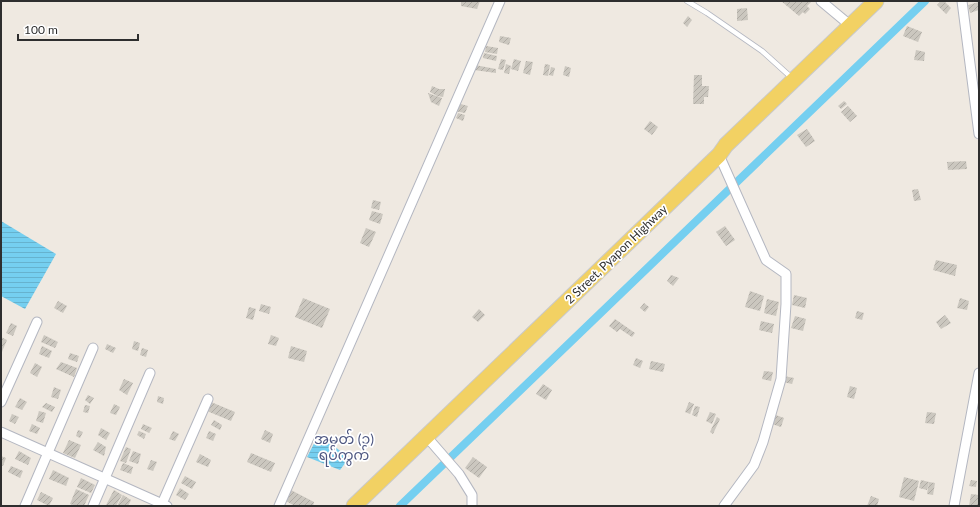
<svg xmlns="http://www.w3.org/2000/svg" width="980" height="507" viewBox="0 0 980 507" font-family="Lato,'Noto Sans Myanmar',sans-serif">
<defs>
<pattern id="water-rules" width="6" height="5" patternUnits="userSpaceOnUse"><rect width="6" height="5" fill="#75cff0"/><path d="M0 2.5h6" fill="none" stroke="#66b2ce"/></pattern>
<pattern id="building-hatch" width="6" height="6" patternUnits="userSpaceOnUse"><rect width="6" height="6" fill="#cbc7bf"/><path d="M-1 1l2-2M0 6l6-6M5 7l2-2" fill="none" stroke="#afaba4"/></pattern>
</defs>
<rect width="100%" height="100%" fill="#efe9e1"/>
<g fill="url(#water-rules)">
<path d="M1,221L56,254L25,309L1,296Z"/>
<path d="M319,434L349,458L340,470L307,457Z"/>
</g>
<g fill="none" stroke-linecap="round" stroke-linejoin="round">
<path stroke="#75cff0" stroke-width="8" d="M400,506C575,337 751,170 925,1"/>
</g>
<g fill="url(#building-hatch)">
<path d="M461,1H480L477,9L461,6Z"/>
<path d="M781,1H812L807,6L810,9L805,14L803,12L799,16Z"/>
<path d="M941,1H944L951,8L946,14L937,5Z"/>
<path d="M979,2V10L970,13L968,5Z"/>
<path d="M747,8L748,20L737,21V9Z"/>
<path d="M688,16L692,20L687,27L683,23Z"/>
<path d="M907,26L922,32L918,42L903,36Z"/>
<path d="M500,36L511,38L509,45L499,42Z"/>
<path d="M486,46L498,48L497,54L485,52Z"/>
<path d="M916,50L925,52L924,61L914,60Z"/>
<path d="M484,53L497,56L496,61L483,58Z"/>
<path d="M501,59L506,60L503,70L498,69Z"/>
<path d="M514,59L521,61L518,71L511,69Z"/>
<path d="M526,61L533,62L530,75L523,73Z"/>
<path d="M506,64L511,66L509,74L504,73Z"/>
<path d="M545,64L550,65L548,76L543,75Z"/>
<path d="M475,65L496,69V73L474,70Z"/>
<path d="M565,66L571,68L569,77L563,75Z"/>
<path d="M551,67L555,68L553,76L549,75Z"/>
<path d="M694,75H702V86H709L708,97H704V104H693Z"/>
<path d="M432,86L439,89H445L443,97L437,96L430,92Z"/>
<path d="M428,93L442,98L439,106L431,102Z"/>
<path d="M844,101L847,104L841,109L838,106Z"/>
<path d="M457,103L468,106L465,113L454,111Z"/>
<path d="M848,106L857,116L850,122L841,112Z"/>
<path d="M458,113L465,115L463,121L456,118Z"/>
<path d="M650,121L658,127L652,135L644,129Z"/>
<path d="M807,129L815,141L806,147L797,135Z"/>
<path d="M966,161L967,169L948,170L947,162Z"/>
<path d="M918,189L921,200L914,201L912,190Z"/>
<path d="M373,200L381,202L379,210L371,208Z"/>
<path d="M372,211L383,214L380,224L369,220Z"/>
<path d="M725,226L735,240L726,246L716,232Z"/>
<path d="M366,228L376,232L369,247L360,243Z"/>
<path d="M936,260L957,265L955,276L933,270Z"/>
<path d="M671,275L679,278L673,286L667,281Z"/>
<path d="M750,291L764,296L760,311L745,307Z"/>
<path d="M794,295L807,298L805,308L792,305Z"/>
<path d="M303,298L330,309L322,328L295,317Z"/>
<path d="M960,298L969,301L967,310L957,308Z"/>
<path d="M767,299L779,302L776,316L764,313Z"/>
<path d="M58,301L67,306L63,313L54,308Z"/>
<path d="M644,303L649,307L645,312L640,308Z"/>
<path d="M261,304L271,307L269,314L259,311Z"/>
<path d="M249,307L256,309L253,320L246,318Z"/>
<path d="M479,309L485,315L478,322L472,317Z"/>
<path d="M857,311L864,313L862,320L855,318Z"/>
<path d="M945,315L951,323L941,329L936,322Z"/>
<path d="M795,316L806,319L803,331L791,328Z"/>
<path d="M615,319L635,333L632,337L620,329L617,332L609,326Z"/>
<path d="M761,321L774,324L772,333L759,330Z"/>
<path d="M11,323L17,326L13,336L6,333Z"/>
<path d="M44,335L58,342L55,348L41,342Z"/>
<path d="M271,335L279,338L276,346L268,344Z"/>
<path d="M1,337L7,340L1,354Z"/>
<path d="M134,341L140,343L138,351L132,349Z"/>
<path d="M107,344L116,348L113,353L105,349Z"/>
<path d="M42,346L52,351L49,358L39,354Z"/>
<path d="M291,346L307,351L304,362L288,358Z"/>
<path d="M142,348L148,350L146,357L140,355Z"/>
<path d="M70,353L79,356L77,362L68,359Z"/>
<path d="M636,358L643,361L640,368L633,365Z"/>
<path d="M651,361L665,364L663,372L649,369Z"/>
<path d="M61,362L77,368L74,377L56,369Z"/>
<path d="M35,363L42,367L37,377L30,373Z"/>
<path d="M764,371L773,372L771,381L762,379Z"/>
<path d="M784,376L794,378L792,384L783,382Z"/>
<path d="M124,379L133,383L127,395L119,390Z"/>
<path d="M543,384L552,390L546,400L536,394Z"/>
<path d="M850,386L857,388L854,399L847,397Z"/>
<path d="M54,387L61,390L58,399L51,397Z"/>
<path d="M88,395L94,398L90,404L85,400Z"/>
<path d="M158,396L164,398L163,404L157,402Z"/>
<path d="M20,398L27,402L22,410L15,407Z"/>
<path d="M211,402L235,412L231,421L207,411Z"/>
<path d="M689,402L694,404L690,414L685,412Z"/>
<path d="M46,403L55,407L52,412L42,407Z"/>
<path d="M114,404L120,407L116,415L110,413Z"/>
<path d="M85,405L90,406L88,413L83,412Z"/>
<path d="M695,406L700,407L697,417L692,415Z"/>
<path d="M39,411L46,413L43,423L36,421Z"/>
<path d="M710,412L716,414L712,424L706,421Z"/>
<path d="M927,412L936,413L934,424L925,423Z"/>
<path d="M12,414L19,417L15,424L9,421Z"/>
<path d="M773,414L784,418L781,427L769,423Z"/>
<path d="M717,417L720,419L713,434L710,432Z"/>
<path d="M214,420L222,425L220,430L211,425Z"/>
<path d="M32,424L40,428L37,434L29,431Z"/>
<path d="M143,424L152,428L149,433L141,429Z"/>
<path d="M101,428L110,433L106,440L98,435Z"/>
<path d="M78,430L83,432L80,438L76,436Z"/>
<path d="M265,430L273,434L270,443L261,439Z"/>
<path d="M139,431L146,434L144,439L137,435Z"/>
<path d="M173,431L179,434L175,441L169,439Z"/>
<path d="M209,431L216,434L213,441L206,438Z"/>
<path d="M69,440L81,445L75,458L63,453Z"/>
<path d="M98,442L106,447L104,456L93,450Z"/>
<path d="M126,447L131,449L126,463L120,461Z"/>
<path d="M19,451L31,458L28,465L15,459Z"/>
<path d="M133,451L141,454L138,464L129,461Z"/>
<path d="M251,453L275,463L271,472L247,462Z"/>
<path d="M200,454L211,460L208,467L196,462Z"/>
<path d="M1,456L6,458L3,466L1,465Z"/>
<path d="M473,457L487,467L479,478L465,468Z"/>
<path d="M151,460L157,462L153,471L147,469Z"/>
<path d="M123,463L133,467L131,474L120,470Z"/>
<path d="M11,466L23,471L20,478L8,472Z"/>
<path d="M53,470L69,478L66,486L49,479Z"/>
<path d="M185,476L196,482L192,489L181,483Z"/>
<path d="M904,477L919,481L914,501L899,497Z"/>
<path d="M81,478L95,485L91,493L77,487Z"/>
<path d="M921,480L929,482L927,490L919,488Z"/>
<path d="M971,480L977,481L976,487L969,486Z"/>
<path d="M929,482L935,483L933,495L927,494Z"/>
<path d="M180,488L189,494L185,500L176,495Z"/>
<path d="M76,489L89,495L84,506H76L70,504Z"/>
<path d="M289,489L314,502L313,506H295L284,500Z"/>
<path d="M114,490L122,495L116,506H107L106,505Z"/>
<path d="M41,492L53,498L49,506L37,500Z"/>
<path d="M971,494L979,495V506H969Z"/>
<path d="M123,495L131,500L128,506H117Z"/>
<path d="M871,496L879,499L877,506H867Z"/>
</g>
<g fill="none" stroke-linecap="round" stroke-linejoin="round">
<g stroke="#b4b7c1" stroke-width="6">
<path id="service" d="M687,1L707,13L762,51L792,78"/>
</g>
<g stroke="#b4b7c1" stroke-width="11">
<g id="minor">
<path d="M821,1L851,26"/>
<path d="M962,1L979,134"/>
<path d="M719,155L766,260L786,274V304L781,379L763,442L754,465L724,506"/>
<path d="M1,402L37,322"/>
<path d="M1,432L167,506"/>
<path d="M426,436L459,474L472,495V506"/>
<path d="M25,506L93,348"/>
<path d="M93,506L150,373"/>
<path d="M161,506L208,399"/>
<path d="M279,506L500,1"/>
<path d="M954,506L979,373"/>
</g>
</g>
<g stroke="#c9c9c9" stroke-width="17">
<path id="primary" d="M354,506L719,155L726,145L876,1"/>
</g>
<use href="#service" stroke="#fff" stroke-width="4.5"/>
<use href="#minor" stroke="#fff" stroke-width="9"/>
<use href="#primary" stroke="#f2d163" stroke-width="15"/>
</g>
<g text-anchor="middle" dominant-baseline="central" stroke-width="3.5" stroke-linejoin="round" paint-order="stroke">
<g font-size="12" fill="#2e2e2e" stroke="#fff">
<text transform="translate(616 254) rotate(-44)">2 Street, Pyapon Highway</text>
</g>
<g font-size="14" fill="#4d5680" stroke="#fff">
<text x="344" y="438">အမှတ် (၁)<tspan x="344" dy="16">ရပ်ကွက်</tspan></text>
</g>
</g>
<rect width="980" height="507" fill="none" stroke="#2e2e2e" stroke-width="4"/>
<path d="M18 34v6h120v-6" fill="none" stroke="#2e2e2e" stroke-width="2"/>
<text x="24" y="34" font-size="12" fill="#2e2e2e" stroke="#ffffff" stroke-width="3" paint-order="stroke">100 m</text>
</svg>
